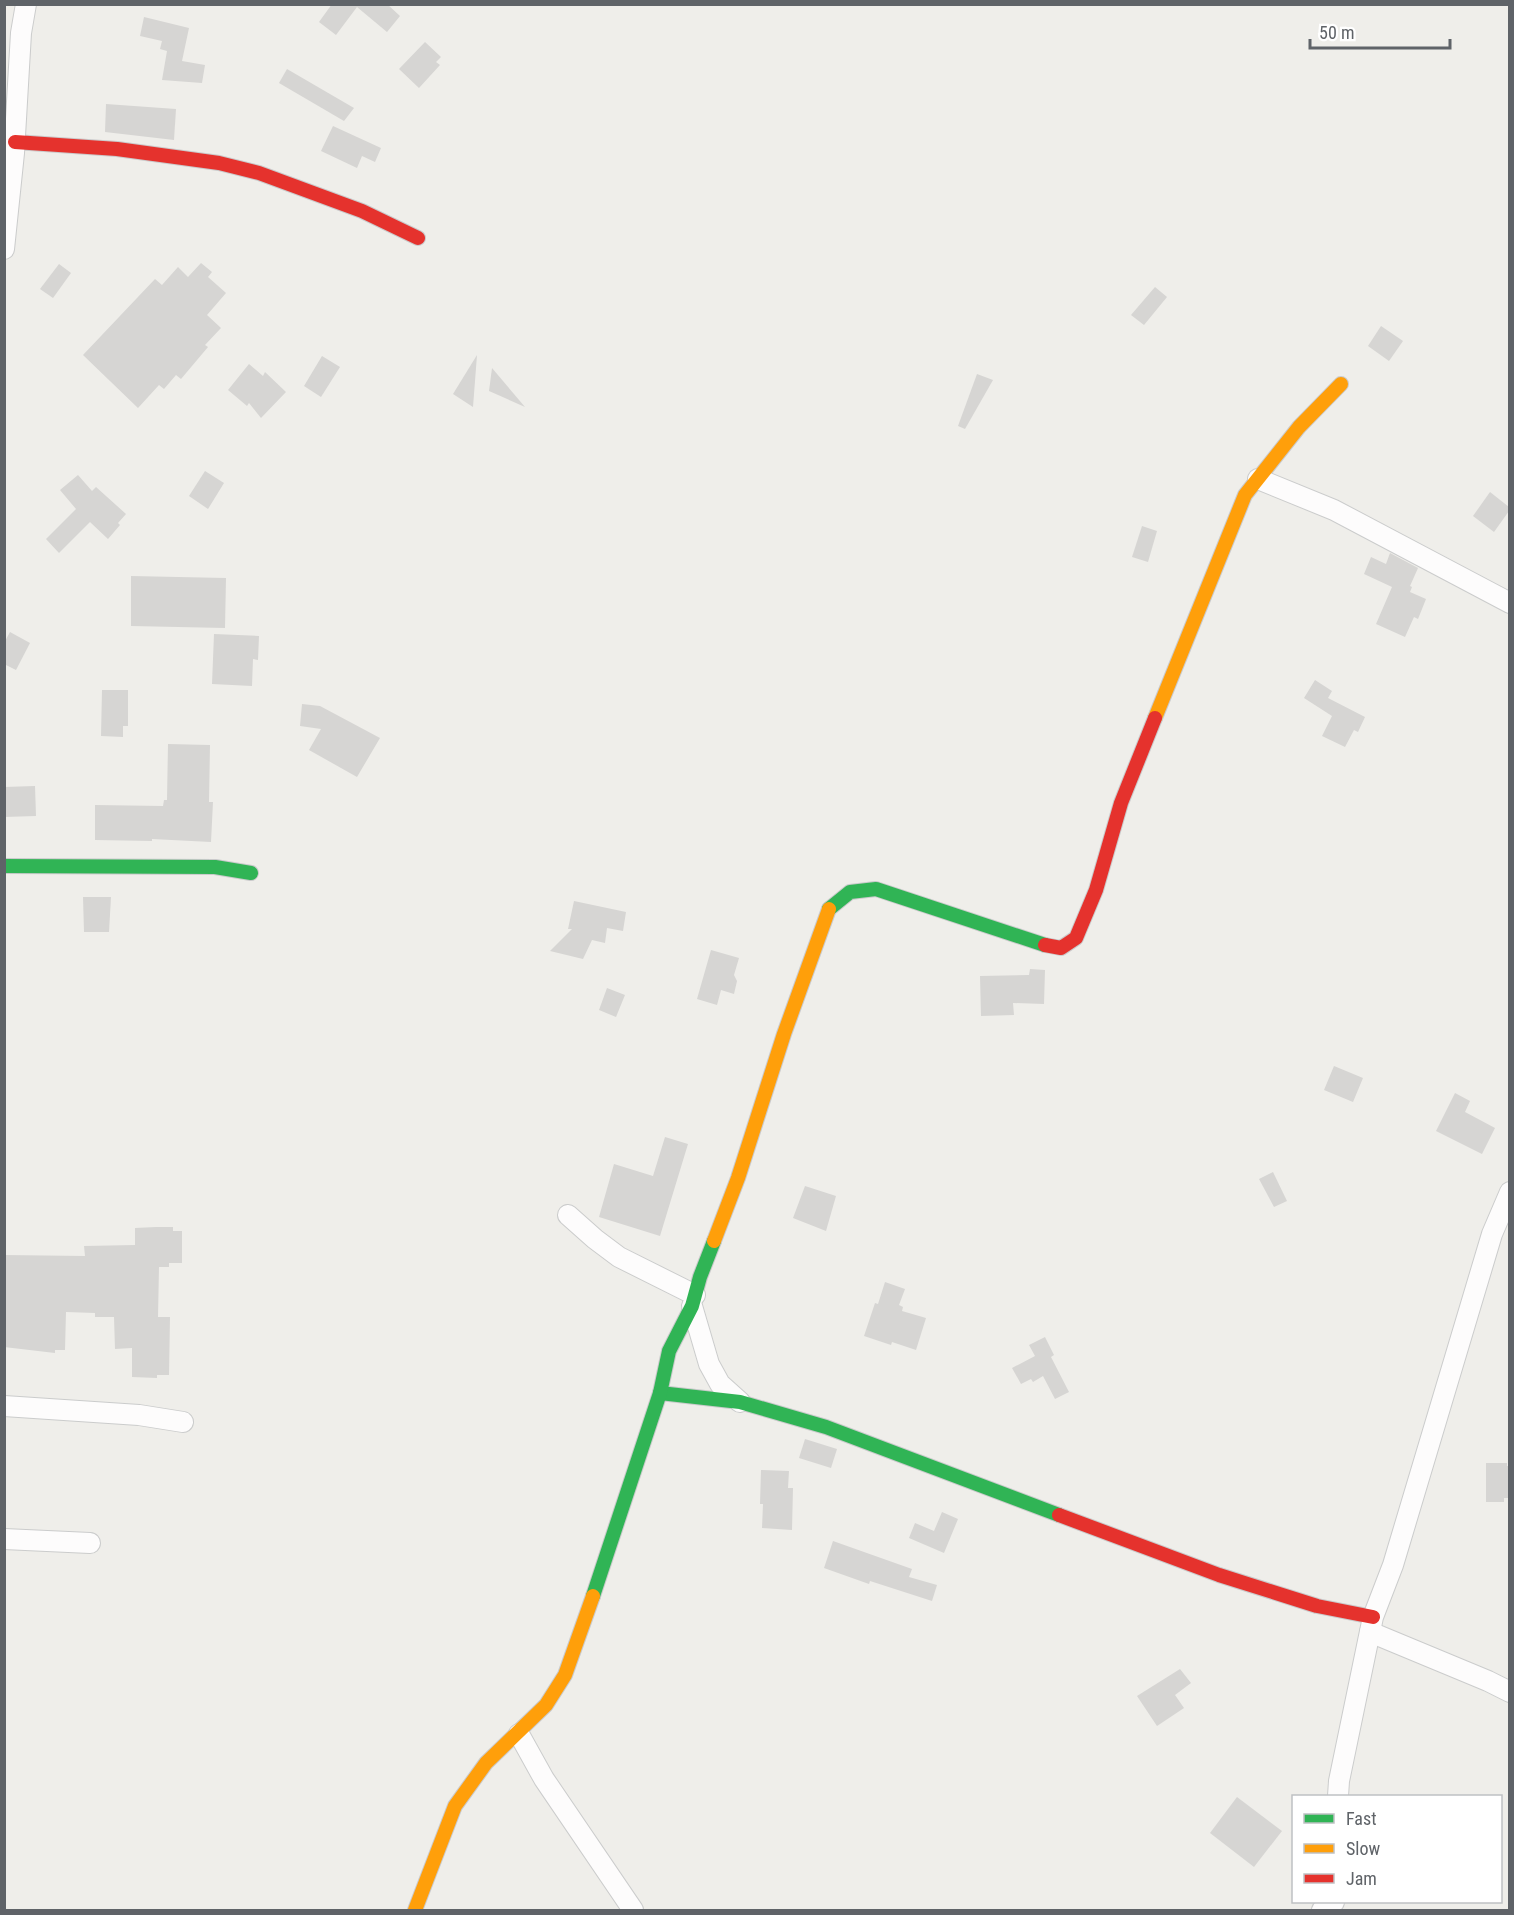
<svg xmlns="http://www.w3.org/2000/svg" width="1514" height="1915" viewBox="0 0 1514 1915" font-family="'Roboto Condensed',sans-serif">
<rect width="100%" height="100%" fill="#efeeea"/>
<g fill="#d6d5d3">
<path d="M332,4H387L400,16L387,32L357,7L336,35L319,22Z"/>
<path d="M144,17L189,28L182,61L205,65L202,83L162,80L167,51L160,49L162,41L140,36Z"/>
<path d="M425,42L441,57L436,62L440,65L419,88L399,69Z"/>
<path d="M287,69L354,108L344,121L279,83Z"/>
<path d="M106,104L176,109L174,140L105,132Z"/>
<path d="M333,126L381,148L375,162L362,156L357,168L321,151Z"/>
<path d="M201,263L212,272L208,277L226,293L207,315L221,328L205,345L208,347L181,379L176,375L164,389L159,385L138,408L83,355L155,279L162,285L178,267L188,277Z"/>
<path d="M59,264L71,273L53,298L40,289Z"/>
<path d="M1155,287L1167,297L1144,325L1131,315Z"/>
<path d="M1381,326L1403,341L1389,361L1368,346Z"/>
<path d="M477,355L473,407L453,394Z"/>
<path d="M322,356L340,367L321,397L304,386Z"/>
<path d="M249,364L263,376L265,372L286,392L261,418L249,403L247,406L228,390Z"/>
<path d="M492,368L525,407L489,391Z"/>
<path d="M977,374L993,380L965,429L958,426Z"/>
<path d="M205,471L224,483L208,509L189,496Z"/>
<path d="M78,475L92,491L96,487L126,514L118,523L120,525L108,539L90,522L59,553L46,539L76,509L60,490Z"/>
<path d="M1490,492L1509,507V511L1494,532L1473,516Z"/>
<path d="M1142,526L1157,531L1148,562L1132,557Z"/>
<path d="M1390,553L1418,568L1410,586L1412,587L1410,592L1426,599L1418,619L1414,617L1405,637L1376,624L1392,587L1364,574L1371,557L1386,564Z"/>
<path d="M131,576L226,578L225,628L131,626Z"/>
<path d="M10,632L30,643L16,670L4,664V643Z"/>
<path d="M214,634L259,636L258,660L253,659L252,686L212,684Z"/>
<path d="M1315,680L1332,691L1328,698L1365,717L1358,732L1354,730L1345,747L1322,736L1332,716L1304,698Z"/>
<path d="M102,690H128V726H123V737L101,736Z"/>
<path d="M302,704L320,706L380,738L357,777L309,750L321,729L300,726Z"/>
<path d="M168,744L210,745L209,802H213L211,842L152,839V841L95,840V805L163,806L164,800H167Z"/>
<path d="M35,786L36,816L4,817V787Z"/>
<path d="M83,897H111L109,932H84Z"/>
<path d="M574,901L626,912L623,931L607,928L605,943L592,940L583,959L550,951L572,929H568Z"/>
<path d="M711,950L739,958L734,975L737,981L734,994L721,990L717,1005L697,999Z"/>
<path d="M1030,969L1045,970L1044,1004L1013,1003L1014,1015L981,1016L980,976L1029,975Z"/>
<path d="M607,988L625,995L616,1017L599,1010Z"/>
<path d="M1334,1066L1363,1078L1353,1102L1324,1090Z"/>
<path d="M1455,1093L1470,1101L1465,1112L1495,1128L1482,1154L1436,1131Z"/>
<path d="M665,1137L688,1144L660,1236L599,1217L614,1164L653,1176Z"/>
<path d="M1273,1172L1287,1201L1274,1207L1259,1179Z"/>
<path d="M805,1186L836,1196L826,1231L793,1218Z"/>
<path d="M156,1227H173V1231H182V1263H169V1267H159L158,1317H170L169,1375H157V1378L132,1377V1348L115,1349L114,1317H95V1313L66,1312L65,1350H55V1353L4,1347V1255L85,1256L84,1246L135,1245V1228Z"/>
<path d="M885,1282L905,1289L899,1305L903,1307L902,1311L926,1318L916,1350L892,1342L891,1345L864,1336L875,1303L878,1304Z"/>
<path d="M1045,1337L1054,1355L1051,1357L1069,1392L1055,1399L1043,1376L1033,1382L1031,1379L1021,1384L1012,1368L1035,1356L1029,1345Z"/>
<path d="M805,1439L837,1449L831,1468L799,1458Z"/>
<path d="M1486,1463H1507V1466H1509V1498H1504V1502H1486Z"/>
<path d="M761,1470L789,1471L788,1488H793L792,1530L762,1528L763,1504H760Z"/>
<path d="M942,1512L958,1519L944,1553L909,1538L915,1523L934,1531Z"/>
<path d="M833,1541L912,1569L909,1577L937,1585L932,1601L870,1581L869,1584L824,1568Z"/>
<path d="M1180,1669L1191,1683L1175,1695L1184,1708L1157,1726L1137,1696Z"/>
<path d="M1237,1797L1282,1831L1254,1867L1210,1833Z"/>
</g>
<g fill="none" stroke-linecap="round" stroke-linejoin="round">
<g stroke="#cbcccc" stroke-width="22">
<g id="street">
<path d="M4,249L14,153L21,33L26,4"/>
<path d="M1258,479L1334,510L1510,603"/>
<path d="M568,1215L595,1239L619,1257L695,1295"/>
<path d="M692,1306L709,1364L720,1384L740,1402"/>
<path d="M4,1406L139,1415L183,1422"/>
<path d="M4,1539L90,1543"/>
<path d="M1370,1632L1488,1681L1510,1692"/>
<path d="M519,1734L544,1779L633,1910"/>
<path d="M1338,1796L1339,1781L1373,1617L1393,1565L1492,1234L1510,1192"/>
<path d="M1322,1910L1334,1902"/>
</g>
</g>
<g stroke="#cacacb" stroke-width="16">
<g id="fast">
<path d="M4,866L215,867L251,873"/>
<path d="M829,909L850,892L876,889L1045,945"/>
<path d="M660,1393L740,1402L826,1427L1059,1515"/>
<path d="M593,1596L660,1393L669,1351L692,1306L700,1277L714,1241"/>
</g>
</g>
<g stroke="#cacacb" stroke-width="16">
<g id="slow">
<path d="M1155,718L1245,495L1299,427L1341,384"/>
<path d="M714,1241L738,1178L784,1034L829,909"/>
<path d="M415,1910L455,1806L486,1763L546,1705L565,1675L593,1596"/>
</g>
</g>
<g stroke="#cacacb" stroke-width="16">
<g id="jam">
<path d="M15,142L117,149L219,163L259,173L362,211L418,238"/>
<path d="M1045,945L1061,948L1076,938L1096,890L1121,803L1155,718"/>
<path d="M1059,1515L1219,1575L1317,1606L1373,1617"/>
</g>
</g>
<use href="#street" stroke="#fdfcfc" stroke-width="20"/>
<use href="#fast" stroke="#30b455" stroke-width="14"/>
<use href="#slow" stroke="#ff9f0a" stroke-width="14"/>
<use href="#jam" stroke="#e5322d" stroke-width="14"/>
</g>
<rect width="1514" height="1915" fill="none" stroke="#5f6368" stroke-width="12"/>
<rect x="1292" y="1795" width="210" height="108" fill="#ffffff" stroke="#bfc1c3" stroke-width="1.5"/>
<rect x="1304" y="1814" width="30" height="9" fill="#30b455" stroke="#bfc1c3" stroke-width="1.5"/>
<text x="1346" y="1825" font-size="18" fill="#5f6368">Fast</text>
<rect x="1304" y="1844" width="30" height="9" fill="#ff9f0a" stroke="#bfc1c3" stroke-width="1.5"/>
<text x="1346" y="1855" font-size="18" fill="#5f6368">Slow</text>
<rect x="1304" y="1874" width="30" height="9" fill="#e5322d" stroke="#bfc1c3" stroke-width="1.5"/>
<text x="1346" y="1885" font-size="18" fill="#5f6368">Jam</text>
<path d="M1310 39v9h140v-9" fill="none" stroke="#5f6368" stroke-width="3"/>
<text x="1319" y="39" font-size="18" fill="#5f6368" stroke="#ffffff" stroke-width="4.5" paint-order="stroke">50 m</text>
</svg>
